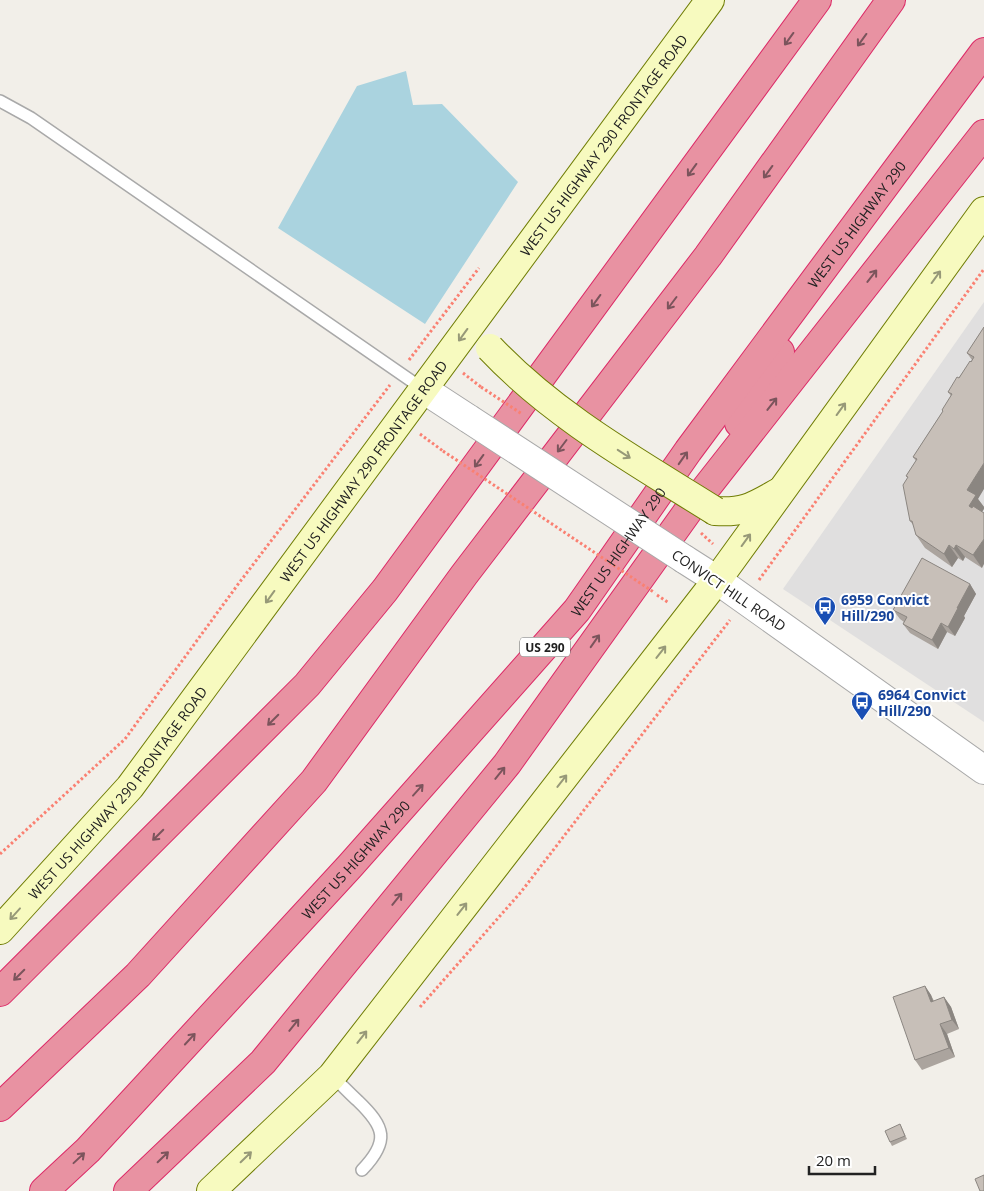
<svg xmlns="http://www.w3.org/2000/svg" width="984" height="1191" viewBox="0 0 984 1191" font-family="'Open Sans',sans-serif">
<rect width="100%" height="100%" fill="#f2efe9"/>
<path fill="#e0dfdf" d="M984,302V722L783,589Z"/>
<path fill="#aad3df" d="M406,71L413,105L442,104L518,182L425,324L278,228L357,86Z"/>
<g fill="none" stroke-linecap="round" stroke-linejoin="round">
<g stroke="#a9a9a9" stroke-width="14">
<g id="service">
<path d="M0,101L31,118L423,389"/>
<path d="M332,1076C341,1084 349,1093 358,1101C385,1127 390,1141 362,1170"/>
</g>
</g>
<g stroke="#a9a9a9" stroke-width="30">
<g id="tertiary">
<path d="M423,389L469,419"/>
<path d="M684,559L717,580L984,770"/>
</g>
</g>
<g stroke="#707d05" stroke-width="30">
<g id="secondary">
<path d="M715,511C745,513 754,506 779,492"/>
<path id="s1" d="M0,930L130,787L710,0"/>
<path d="M211,1191L332,1076L717,580L984,211"/>
</g>
</g>
<g stroke="#dc2a67" stroke-width="30">
<g id="motorway">
<path d="M739,423L780,352"/>
<path d="M0,992L307,685L385,590L817,0"/>
<path d="M0,1107L138,975L314,781L464,575L708,256L891,0"/>
<path id="s2" d="M44,1191L88,1150L350,866L577,610L688,451L984,52"/>
<path d="M128,1191L263,1062L507,764L688,511L984,134"/>
</g>
</g>
<g stroke="#fa8072" stroke-width="3" stroke-dasharray="2.5 2.5" stroke-linecap="butt">
<path d="M409,360L479,268"/>
<path d="M463,373L481,387"/>
<path d="M420,434L443,451"/>
<path d="M701,533L713,544"/>
<path d="M759,580L984,269"/>
<path d="M657,595L669,603"/>
<path d="M0,854L125,739L239,583L390,385"/>
<path d="M420,1007L521,892L730,620"/>
</g>
<use href="#service" stroke="#fff" stroke-width="11"/>
<use href="#tertiary" stroke="#fff" stroke-width="28"/>
<use href="#secondary" stroke="#f7fabf" stroke-width="28"/>
<use href="#motorway" stroke="#e892a2" stroke-width="28"/>
<g stroke="#a9a9a9" stroke-width="30" stroke-linecap="butt">
<path id="tertiary-bridge" d="M469,419L684,559"/>
</g>
<g stroke="#707d05" stroke-width="30" stroke-linecap="butt">
<path id="secondary-bridge" d="M490,348C554,416 637,462 715,511"/>
</g>
<g stroke="#fa8072" stroke-width="3" stroke-dasharray="2.5 2.5" stroke-linecap="butt">
<path d="M481,387L522,414"/>
<path d="M443,451L655,593"/>
</g>
<use href="#tertiary-bridge" stroke="#fff" stroke-width="28"/>
<use href="#secondary-bridge" stroke="#f7fabf" stroke-width="28"/>
</g>
<g fill="#aba49e">
<path d="M984,327L978,499L984,507L982,512V568L965,557L963,561L958,558L952,567L925,548L916,535L914,526L910,521L908,478L906,476L916,461L913,457L943,411L951,396L948,392L972,360L967,353Z"/>
<path d="M970,584L976,594L964,616L965,618L955,636L947,632L938,649L910,633L903,624L904,622L900,619L893,610Z"/>
<path d="M925,986L931,995L934,1001L944,997L951,1007L959,1029L947,1034L955,1057L922,1070L915,1060Z"/>
<path d="M900,1124L902,1128L907,1139L892,1146L890,1142Z"/>
</g>
<g fill="#8b8681">
<path d="M984,463V489L978,499L984,507V509L977,519L969,506L967,490Z"/>
<path d="M984,539V564L982,568L973,555Z"/>
<path d="M949,545L958,558L952,567L944,554Z"/>
<path d="M956,545L965,557L963,561L954,549Z"/>
<path d="M970,584L976,594L964,616L965,618L955,636L948,627L957,608Z"/>
<path d="M941,623L947,632L938,649L932,640Z"/>
<path d="M925,986L931,995L937,1012L931,1002Z"/>
<path d="M944,997L951,1007L959,1029L952,1020Z"/>
<path d="M940,1024L947,1034L955,1057L949,1048Z"/>
</g>
<g fill="#c7bfb8" stroke="#8b8681">
<path d="M984,327V463L967,490L976,495L969,506L972,508L973,506L984,513V539L973,555L956,545L954,549L949,545L944,554L916,535L912,521H910L903,485L908,477L906,476L917,459L913,457L943,411L942,410L952,394L948,392L957,377L959,378L970,361L971,362L974,357L967,353Z"/>
<path d="M922,558L970,584L957,608H958L948,627L941,623L932,640L903,624L907,617L893,610Z"/>
<path d="M925,986L931,1002L944,997L952,1020L940,1024L949,1048L915,1060L893,997Z"/>
<path d="M900,1124L905,1136L890,1142L885,1131Z"/>
<path d="M984,1175V1191H980L975,1179Z"/>
</g>
<defs><path id="oneway-shaft" d="M-6 0H5M1.5-3L5.5 0L1.5 3" fill="none" stroke-width="1.6" stroke-linecap="round" stroke-linejoin="round" transform="scale(1.25)"/></defs>
<g stroke="#7b545c">
<use href="#oneway-shaft" transform="translate(789 39) rotate(126)"/>
<use href="#oneway-shaft" transform="translate(862 40) rotate(126)"/>
<use href="#oneway-shaft" transform="translate(692 170) rotate(126)"/>
<use href="#oneway-shaft" transform="translate(768 172) rotate(126)"/>
<use href="#oneway-shaft" transform="translate(872 276) rotate(-52)"/>
<use href="#oneway-shaft" transform="translate(596 301) rotate(126)"/>
<use href="#oneway-shaft" transform="translate(672 303) rotate(127)"/>
<use href="#oneway-shaft" transform="translate(772 404) rotate(-52)"/>
<use href="#oneway-shaft" transform="translate(562 446) rotate(127)"/>
<use href="#oneway-shaft" transform="translate(683 458) rotate(-55)"/>
<use href="#oneway-shaft" transform="translate(479 461) rotate(126)"/>
<use href="#oneway-shaft" transform="translate(595 641) rotate(-55)"/>
<use href="#oneway-shaft" transform="translate(273 720) rotate(135)"/>
<use href="#oneway-shaft" transform="translate(500 773) rotate(-51)"/>
<use href="#oneway-shaft" transform="translate(418 790) rotate(-48)"/>
<use href="#oneway-shaft" transform="translate(158 835) rotate(135)"/>
<use href="#oneway-shaft" transform="translate(397 899) rotate(-51)"/>
<use href="#oneway-shaft" transform="translate(19 975) rotate(135)"/>
<use href="#oneway-shaft" transform="translate(294 1025) rotate(-51)"/>
<use href="#oneway-shaft" transform="translate(190 1039) rotate(-47)"/>
<use href="#oneway-shaft" transform="translate(163 1157) rotate(-44)"/>
<use href="#oneway-shaft" transform="translate(79 1158) rotate(-43)"/>
</g>
<g stroke="#979978">
<use href="#oneway-shaft" transform="translate(936 277) rotate(-54)"/>
<use href="#oneway-shaft" transform="translate(463 335) rotate(126)"/>
<use href="#oneway-shaft" transform="translate(841 409) rotate(-54)"/>
<use href="#oneway-shaft" transform="translate(624 454) rotate(33)"/>
<use href="#oneway-shaft" transform="translate(746 540) rotate(-54)"/>
<use href="#oneway-shaft" transform="translate(270 597) rotate(126)"/>
<use href="#oneway-shaft" transform="translate(661 652) rotate(-52)"/>
<use href="#oneway-shaft" transform="translate(562 781) rotate(-52)"/>
<use href="#oneway-shaft" transform="translate(462 909) rotate(-52)"/>
<use href="#oneway-shaft" transform="translate(15 914) rotate(132)"/>
<use href="#oneway-shaft" transform="translate(362 1037) rotate(-52)"/>
<use href="#oneway-shaft" transform="translate(246 1157) rotate(-44)"/>
</g>
<defs>
<g id="bus-pin" transform="scale(1.125)"><path d="M0 17L-7.5 6A9.5 9.5 0 1 1 7.5 6Z" fill="#1a4fb4" stroke="#fff"/><path d="M-5-6H5V4H4V6H2V4H-2V6H-4V4H-5ZM-3.5-4V0h7V-4ZM-3.5 1.2v1.5H-2V1.2ZM2 1.2v1.5H3.5V1.2Z" fill="#fff"/></g>
</defs>
<g fill-rule="evenodd">
<use href="#bus-pin" x="825" y="607"/>
<use href="#bus-pin" x="862" y="702"/>
</g>
<g text-anchor="middle" dominant-baseline="central" stroke-width="4" stroke-linejoin="round" paint-order="stroke">
<rect fill="#fff" stroke="#646464" stroke-width="1" x="520" y="637.5" width="50" height="19" rx="4"/>
<g font-size="12" font-weight="bold" fill="#222">
<text x="545" y="647">US 290</text>
</g>
<g font-size="14" fill="#222" stroke="#fff">
<text stroke="none"><textPath href="#s1" startOffset="991">WEST US HIGHWAY 290 FRONTAGE ROAD</textPath></text>
<text stroke="none"><textPath href="#s2" startOffset="1265">WEST US HIGHWAY 290</textPath></text>
<text stroke="none"><textPath href="#s1" startOffset="586">WEST US HIGHWAY 290 FRONTAGE ROAD</textPath></text>
<text stroke="none"><textPath href="#s2" startOffset="860">WEST US HIGHWAY 290</textPath></text>
<text transform="translate(729 590) rotate(34)">CONVICT HILL ROAD</text>
<text stroke="none"><textPath href="#s1" startOffset="181">WEST US HIGHWAY 290 FRONTAGE ROAD</textPath></text>
<text stroke="none"><textPath href="#s2" startOffset="455">WEST US HIGHWAY 290</textPath></text>
</g>
<g font-size="14" font-weight="bold" fill="#164399" stroke="#fff" text-anchor="start">
<text x="841" y="599">6959 Convict<tspan x="841" dy="16">Hill/290</tspan></text>
<text x="878" y="694">6964 Convict<tspan x="878" dy="16">Hill/290</tspan></text>
</g>
</g>
<path d="M809 1166v8h66v-8" fill="none" stroke="#222222" stroke-width="2.5"/>
<text x="816" y="1166" font-size="15" fill="#222222" stroke="#ffffff" stroke-width="4" paint-order="stroke">20 m</text>
</svg>
